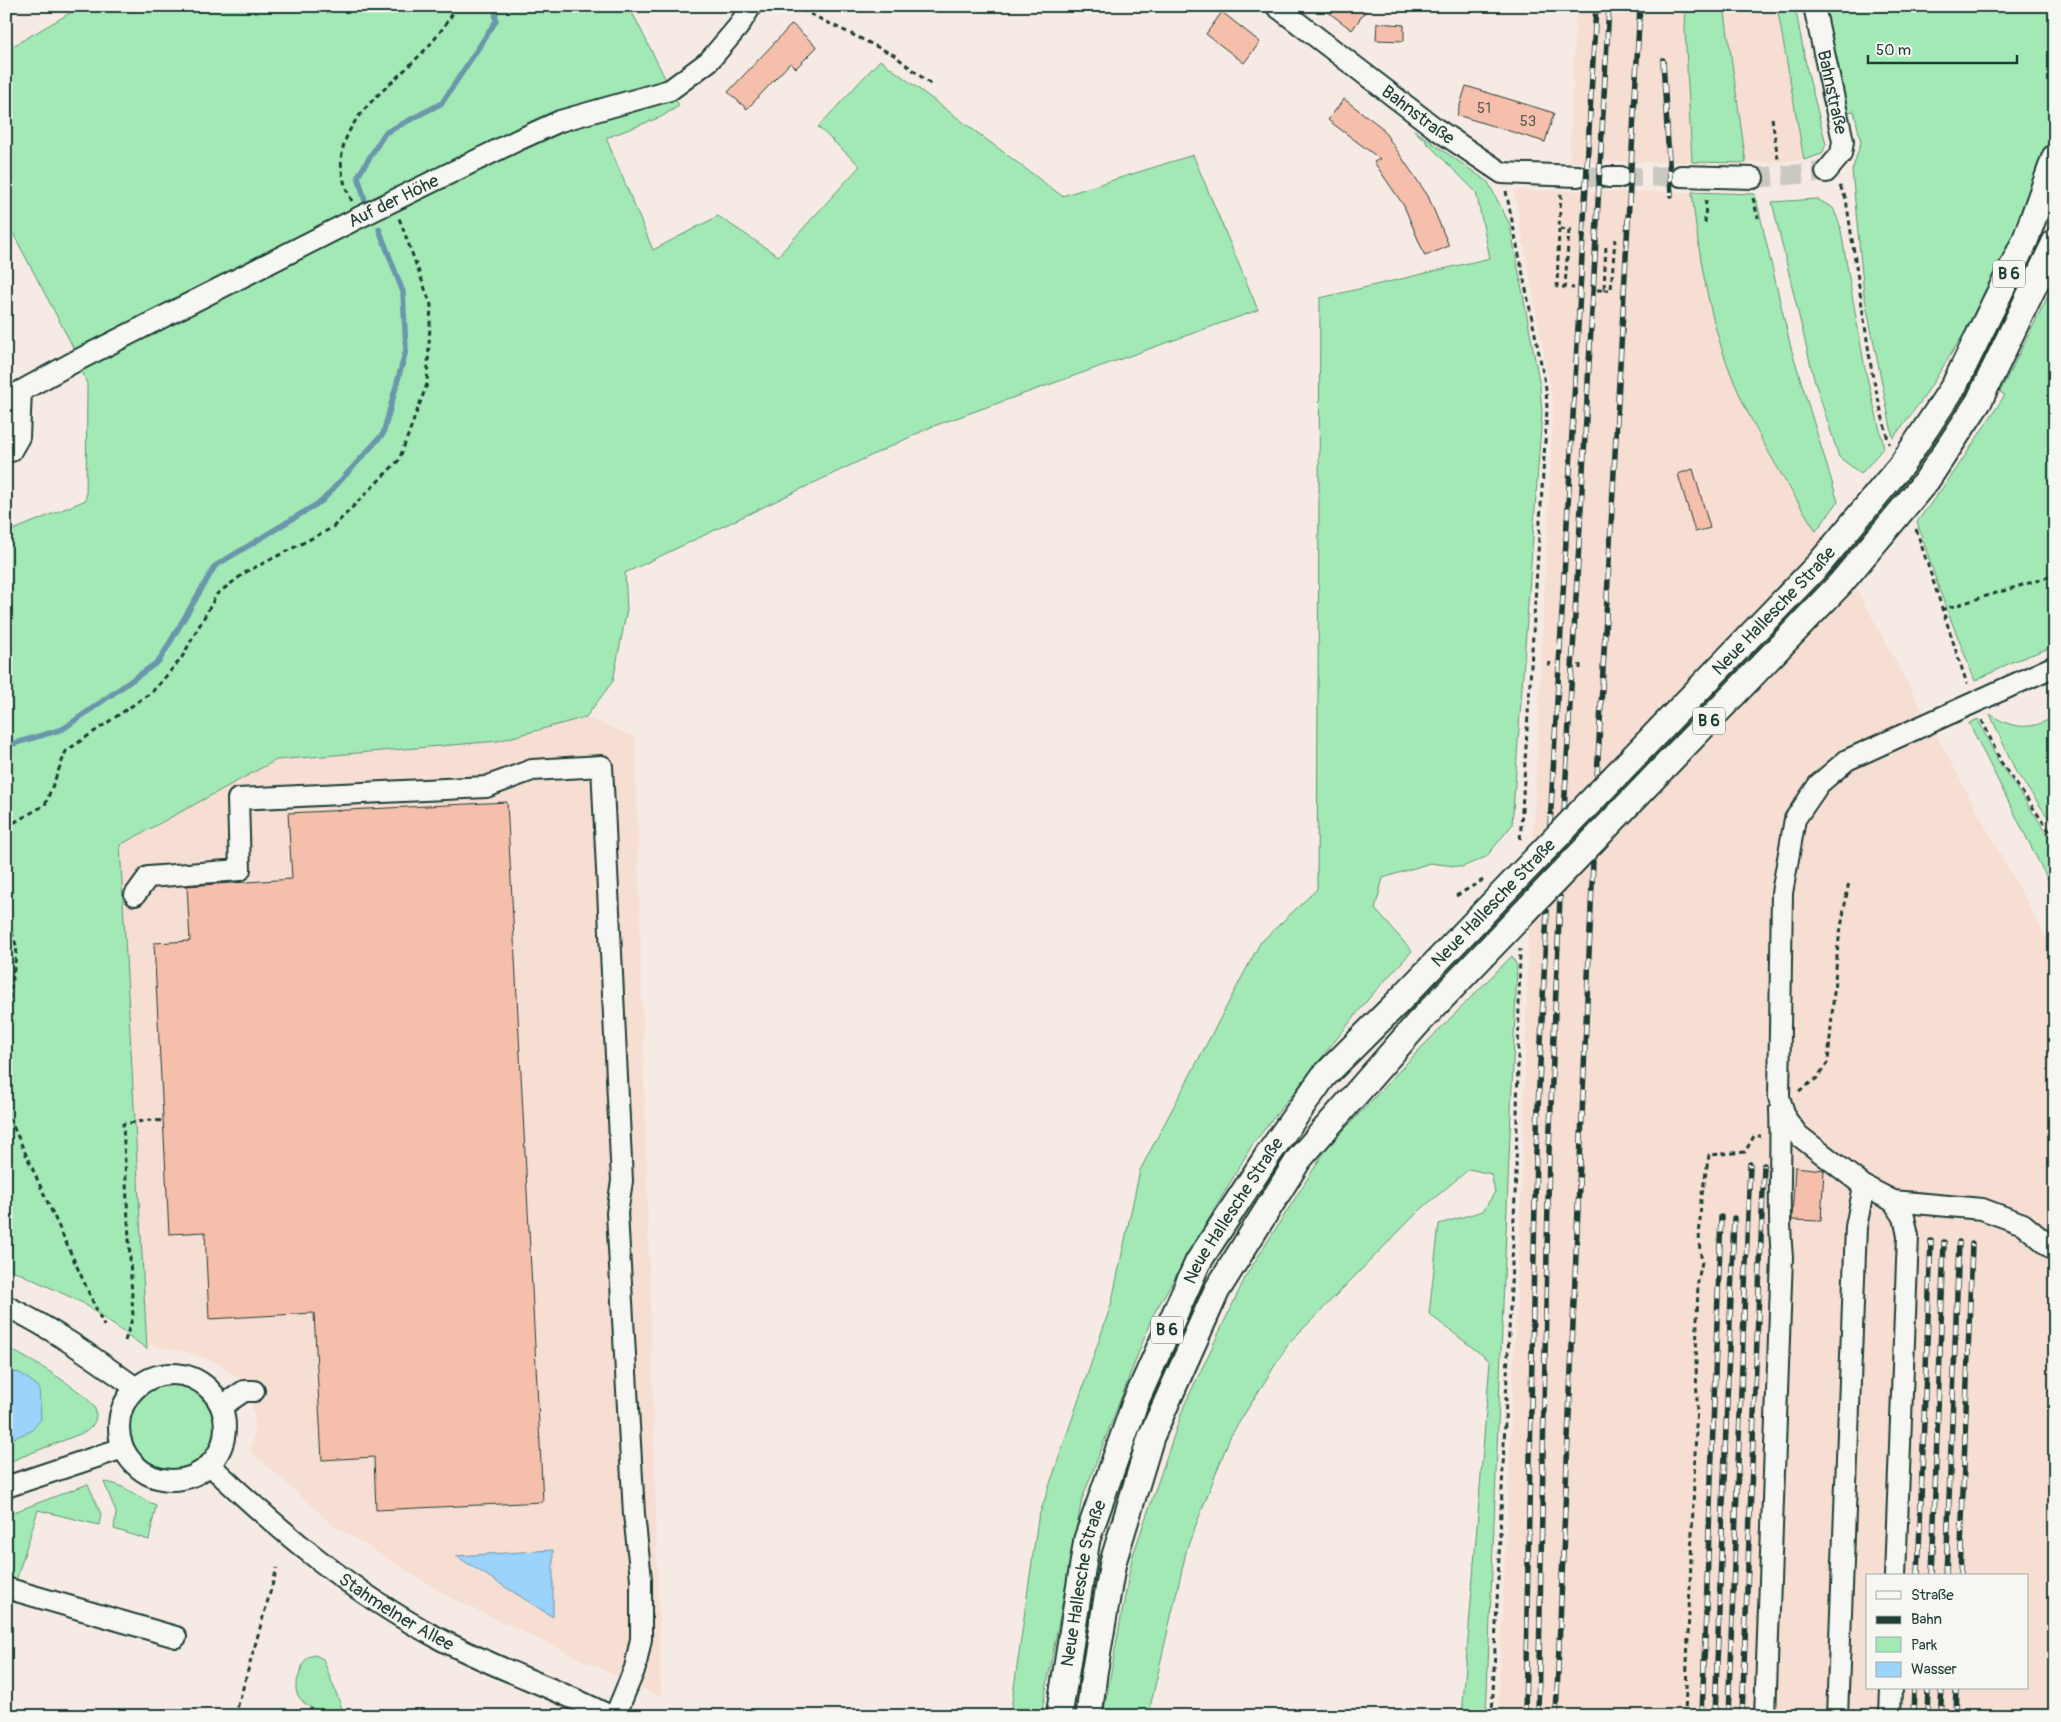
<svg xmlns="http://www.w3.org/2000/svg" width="2061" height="1722" viewBox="0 0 2061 1722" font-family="Pangolin,sans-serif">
<rect width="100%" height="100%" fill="#f6ebe4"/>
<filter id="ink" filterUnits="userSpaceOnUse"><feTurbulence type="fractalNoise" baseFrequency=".02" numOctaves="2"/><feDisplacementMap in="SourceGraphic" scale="10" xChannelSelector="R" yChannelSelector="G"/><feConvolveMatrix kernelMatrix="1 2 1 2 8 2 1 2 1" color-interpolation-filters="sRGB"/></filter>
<g filter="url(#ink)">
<g fill="#f6ded3" fill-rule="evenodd">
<path d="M1576,6H1686L1685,29L1692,162H1569Z"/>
<path d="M1724,6H1777L1804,160L1746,163Z"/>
<path d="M1514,190L1692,192L1698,245L1748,414L1778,470L1861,597L2055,954V1716H1498L1522,1173L1528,945L1553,404ZM1867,1576H2027V1688H1867Z"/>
<path d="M586,717L635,737L661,1697L449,1597L333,1525L251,1452L255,1424L248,1387L219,1363L186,1352L139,1343L120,845L276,760L498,741Z"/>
</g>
<g fill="#a2e9b5" stroke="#609374">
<path d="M82,6H629L679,106L661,117L606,138L653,250L718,216L778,256L860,166L818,127L880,60L1062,196L1193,155L1258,310L931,427L625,573L627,609L613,681L586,717L498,741L276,760L120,845L147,1349L83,1303L6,1267V533L86,500L87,384L72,345L6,220V50Z"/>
<path d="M1686,6H1724L1746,163L1692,162L1685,29Z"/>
<path d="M1777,6H1795L1807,70L1826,144L1822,154L1804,160Z"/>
<path d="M1824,6H2055V133L2041,179L1992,289L1922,400L1893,438L1864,294L1852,171L1861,142L1854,111L1846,112Z"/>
<path d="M1414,130L1488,182L1510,225L1540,386L1542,413L1512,825L1486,857L1462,867L1430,863L1383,878L1375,909L1412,951L1370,997L1252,1145L1153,1315L1082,1499L1041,1716H1010L1038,1519L1111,1305L1140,1170L1260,943L1317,889L1320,298L1490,258L1476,192Z"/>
<path d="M1692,192L1755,194L1791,348L1838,502L1816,531C1780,473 1743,414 1722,349C1706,301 1697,242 1692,192Z"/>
<path d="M1817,199L1833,208L1840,225L1865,369L1884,447L1861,474L1839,457L1814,379L1772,202Z"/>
<path d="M2055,282V646L2012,662L1975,681L1940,592L1917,522L1955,471L2005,395L2000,392Z"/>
<path d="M1990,714C2009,727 2027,731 2048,720L2055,734V827L2016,772Z"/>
<path d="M1978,719L1998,761L2055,845V894L1969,723Z"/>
<path d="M1512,956L1517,966L1486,1716H1462L1490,1361L1429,1314L1439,1224L1483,1211L1495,1192L1491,1174L1469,1169L1419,1211L1289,1343L1230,1437L1187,1548L1148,1716H1103L1132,1558L1184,1406L1247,1274L1327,1148L1419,1050Z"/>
<path d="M6,1347C24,1356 90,1393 95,1409C98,1420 93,1427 85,1432L6,1463Z"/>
<circle cx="171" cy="1428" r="46"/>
<path d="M104,1482C124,1483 138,1499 156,1505L149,1540L114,1529L116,1512Z"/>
<path d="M88,1484L101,1514L99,1525L38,1510L16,1581L6,1577V1515Z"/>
<path d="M315,1655L323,1659L345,1716C330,1716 300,1709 296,1690C295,1683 300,1674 302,1667C305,1660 307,1656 315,1655Z"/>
</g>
<g fill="#9cd3fb" stroke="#6a97ab">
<path d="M6,1371L20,1373L39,1387L41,1419L31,1431L6,1441Z"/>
<path d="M553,1550V1617L456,1556Z"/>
</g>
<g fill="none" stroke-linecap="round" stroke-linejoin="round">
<g stroke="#6a97ab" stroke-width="5.5">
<path d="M365,201L358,176L385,133L442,103L496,21L495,6"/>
<path d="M6,746L63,729L159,661L215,566L322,501L383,434L406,350L403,292L379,229"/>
</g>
</g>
<g fill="#f6bfab" stroke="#1f3d34">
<path d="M1320,6H1369L1352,30Z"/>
<path d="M1222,12L1260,42L1244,63L1206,34Z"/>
<path d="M1377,23L1404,25V41L1376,40Z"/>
<path d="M792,24L817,47L796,68L790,63L747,109L728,92Z"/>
<path d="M1466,86L1554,113L1545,142L1457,115Z"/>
<path d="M1344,99L1381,127L1428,196L1449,246L1425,256L1404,206L1374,162L1380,159L1328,120Z"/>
<path d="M1693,469L1710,528L1695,532L1678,474Z"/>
<path d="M507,802L543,1502L376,1510L374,1457L322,1460L314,1313L209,1319L205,1232L169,1234L154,943L190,941L187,886L292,879L288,813Z"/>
<path d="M1795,1167L1824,1170L1821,1221L1792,1220Z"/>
</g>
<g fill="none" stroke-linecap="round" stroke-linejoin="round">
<g stroke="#cbc8c1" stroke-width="20" stroke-dasharray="20 10" stroke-linecap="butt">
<path d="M1578,176L1608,177"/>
<path d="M1621,177L1681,176"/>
<path d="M1753,178L1826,172"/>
</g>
<g stroke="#1f3d34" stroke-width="24">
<g id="minor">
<path id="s1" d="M1276,6L1435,128L1502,173L1578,176"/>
<path id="s2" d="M1814,6L1843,141L1841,154L1826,172"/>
<path d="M1681,176L1753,178"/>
<path d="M1608,177H1621"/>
<path id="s3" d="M6,404L21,391L74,362L360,217L518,140L560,121L670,90L709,61L738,27L751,6"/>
<path d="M6,452L11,451L19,437L21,391"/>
<path d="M2024,680L2055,666"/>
<path d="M1867,751L1847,760L1819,784L1795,819L1782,893L1779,1097L1786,1119L1798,1135L1864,1186L1893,1201L1982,1209L2023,1224L2055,1251"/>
<path d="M135,895L148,877L240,870L238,799L486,787L532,770L602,766L622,1181L617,1213L634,1514L641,1579V1639L635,1668L615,1716"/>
<path d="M1893,1201L1904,1217L1908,1236L1895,1576"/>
<path d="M6,1306C52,1328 94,1358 136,1388"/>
<circle cx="172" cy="1427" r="53"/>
<path d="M222,1406L244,1391H254"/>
<path id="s4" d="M210,1465C280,1531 352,1593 438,1638C494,1668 554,1687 610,1716"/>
<path d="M6,1487L123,1448"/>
<path d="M6,1588L176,1637"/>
<path d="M1765,1716L1782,1257C1777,1208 1782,1159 1780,1109"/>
<path d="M1837,1716L1856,1227L1864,1186"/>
<path d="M1890,1716L1891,1688"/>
</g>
</g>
<g stroke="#1f3d34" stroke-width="29">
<g id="major">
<path d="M1954,386L2025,241L2055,157"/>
<path d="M1979,401L2055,242"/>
<path id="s5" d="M1059,1716L1087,1539L1135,1403L1198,1262L1270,1152L1323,1077L1397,1003"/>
<path d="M1089,1716L1094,1674L1113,1562L1151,1437L1217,1290L1299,1159L1418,1023"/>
</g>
</g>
<g stroke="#1f3d34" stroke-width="3" stroke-dasharray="5 4" stroke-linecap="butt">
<path d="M794,6L894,55L933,86"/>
<path d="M1772,118L1778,159"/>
<path d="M1840,186L1846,199L1872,373L1889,444"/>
<path d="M1506,191L1546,388L1547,409L1520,843"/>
<path d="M1561,194L1559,229L1572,230"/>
<path d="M1753,198L1758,218"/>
<path d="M352,201C317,134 376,100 417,58C433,43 446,25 457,6"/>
<path d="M1705,223L1706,196"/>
<path d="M1559,229L1557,287H1565"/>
<path d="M1569,230L1565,287L1574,288"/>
<path d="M1597,290H1604L1606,244"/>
<path d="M1604,290H1611L1615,239"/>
<path d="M1916,529L1967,684"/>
<path d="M1941,610L2055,575"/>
<path d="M1549,666L1550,662"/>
<path d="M1580,669V664"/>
<path d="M1982,720L2001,762L2055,839"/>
<path d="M6,827L45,805L66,751L152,692L181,659L217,594L246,572L332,528L399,460L427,384L431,305L399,218"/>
<path d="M1456,896L1483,880"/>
<path d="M6,915L17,948L6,1024"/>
<path d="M1799,1091L1817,1078L1828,1062L1838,945L1849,881"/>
<path d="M6,1101L8,1115L104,1326"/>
<path d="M125,1341L133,1316L123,1124L150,1120L163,1121"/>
<path d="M235,1716L277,1568"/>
<path d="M1492,1716L1516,1173L1520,949"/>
<path d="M1685,1716L1697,1402L1696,1364L1698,1280L1702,1262L1699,1243L1701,1200L1709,1155L1745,1152L1754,1136H1761"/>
</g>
<use href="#minor" stroke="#f6f6f2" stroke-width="20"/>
<use href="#major" stroke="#f6f6f2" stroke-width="25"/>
<g stroke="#1f3d34" stroke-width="5.5">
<g id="rail">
<path d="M1663,60L1671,195"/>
<path d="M1597,777L1640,6"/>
<path d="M1564,812L1609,6"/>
<path d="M1550,826L1596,6"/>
<path d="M1918,1576L1931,1241"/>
<path d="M1932,1576L1944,1242"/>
<path d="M1946,1576L1959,1242"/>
<path d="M1960,1576L1972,1244"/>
<path d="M1525,1716L1536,1152L1547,911"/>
<path d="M1538,1716L1549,1151L1560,897"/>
<path d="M1556,1716L1593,862"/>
<path d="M1702,1716L1721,1217"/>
<path d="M1715,1716L1734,1218"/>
<path d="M1728,1716L1750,1164"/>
<path d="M1742,1716L1764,1165"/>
<path d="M1913,1716L1914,1688"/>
<path d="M1927,1716L1928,1688"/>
<path d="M1940,1716L1942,1688"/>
<path d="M1955,1716L1956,1688"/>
</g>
</g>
<use href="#rail" stroke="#f6f6f2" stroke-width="4" stroke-dasharray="11" stroke-linecap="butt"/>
<g stroke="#1f3d34" stroke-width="24" stroke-linecap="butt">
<path id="minor-bridge" d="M1867,751L2024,680"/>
</g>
<g stroke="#1f3d34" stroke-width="29" stroke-linecap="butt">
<g id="major-bridge">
<path id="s6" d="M1397,1003L1820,563L1903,463L1954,386"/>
<path d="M1418,1023L1840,584L1927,480L1979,401"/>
</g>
</g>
<use href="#minor-bridge" stroke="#f6f6f2" stroke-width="20"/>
<use href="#major-bridge" stroke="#f6f6f2" stroke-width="25"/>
</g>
</g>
<g text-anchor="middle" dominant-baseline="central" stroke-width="4.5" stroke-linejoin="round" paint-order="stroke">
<g font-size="15" fill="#555e52">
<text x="1484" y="108">51</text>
<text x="1528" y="121">53</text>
</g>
<g fill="#f6f6f2" stroke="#60746d" stroke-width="1">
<rect x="1993" y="260.5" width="32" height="27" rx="4"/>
<rect x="1693" y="707.5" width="32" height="27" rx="4"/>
<rect x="1151" y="1316.5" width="32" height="27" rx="4"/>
</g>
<g font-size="16" font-weight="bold" fill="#1f3d34">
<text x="2009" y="274">B 6</text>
<text x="1709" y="721">B 6</text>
<text x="1167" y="1330">B 6</text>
</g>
<g font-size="18" fill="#1f3d34" stroke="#f6f6f2">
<text stroke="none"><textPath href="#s2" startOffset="88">Bahnstraße</textPath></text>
<text stroke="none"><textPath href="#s1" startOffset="179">Bahnstraße</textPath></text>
<text stroke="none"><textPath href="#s3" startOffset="438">Auf der Höhe</textPath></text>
<text stroke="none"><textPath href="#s6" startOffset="544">Neue Hallesche Straße</textPath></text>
<text stroke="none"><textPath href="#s6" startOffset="139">Neue Hallesche Straße</textPath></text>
<text stroke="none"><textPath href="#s5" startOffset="540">Neue Hallesche Straße</textPath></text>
<text stroke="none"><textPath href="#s5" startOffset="135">Neue Hallesche Straße</textPath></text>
<text stroke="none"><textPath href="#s4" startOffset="238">Stahmelner Allee</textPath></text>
</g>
</g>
<rect width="2061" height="1722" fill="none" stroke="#f6f6f2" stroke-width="25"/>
<rect x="12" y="12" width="2036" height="1697" fill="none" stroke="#1f3d34" stroke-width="2" filter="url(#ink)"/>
<rect x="1866" y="1574" width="162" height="115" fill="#f6f6f2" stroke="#a0aca6"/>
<rect x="1876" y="1591" width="25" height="8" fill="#f6f6f2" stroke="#a0aca6"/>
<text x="1911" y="1600" font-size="15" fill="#1f3d34">Straße</text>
<rect x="1876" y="1616" width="25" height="8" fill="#1f3d34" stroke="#a0aca6"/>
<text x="1911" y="1624" font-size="15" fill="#1f3d34">Bahn</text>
<rect x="1876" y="1637" width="25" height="15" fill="#a2e9b5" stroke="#a0aca6"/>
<text x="1911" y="1650" font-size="15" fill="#1f3d34">Park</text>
<rect x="1876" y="1662" width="25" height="15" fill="#9cd3fb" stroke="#a0aca6"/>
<text x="1911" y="1674" font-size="15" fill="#1f3d34">Wasser</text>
<path d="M1868 55v8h149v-8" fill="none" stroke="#1f3d34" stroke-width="2.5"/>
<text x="1876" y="55" font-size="15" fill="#1f3d34" stroke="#f6f6f2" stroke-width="4" paint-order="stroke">50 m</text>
</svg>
